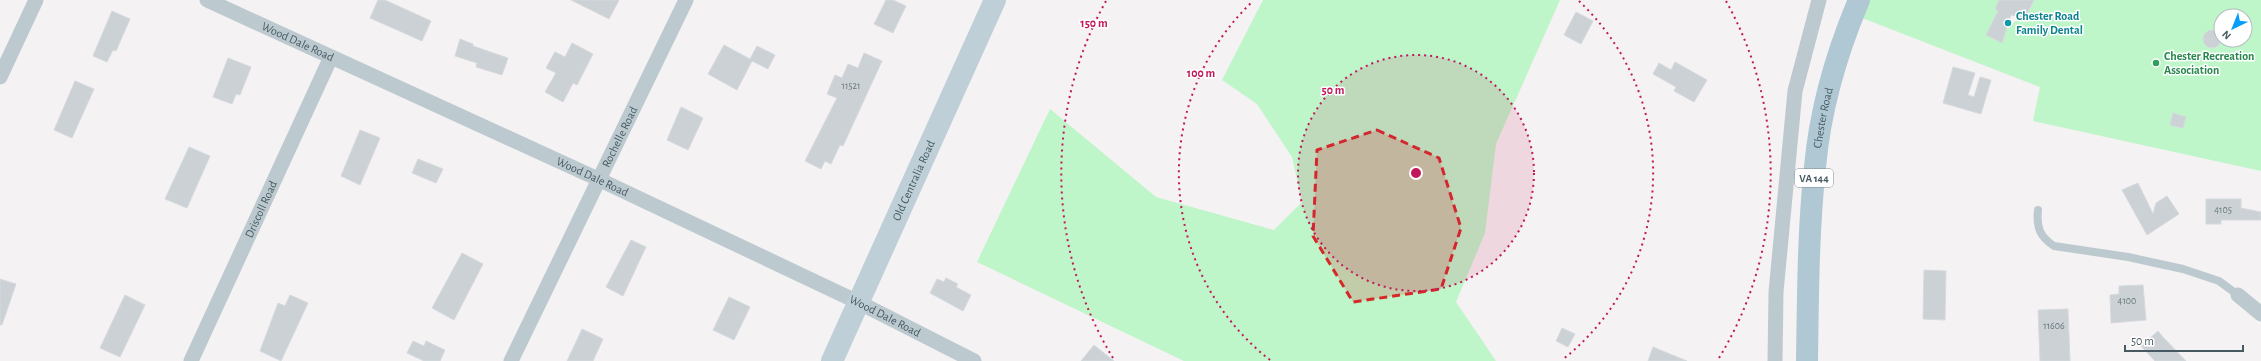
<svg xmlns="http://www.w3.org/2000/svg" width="2261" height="361" viewBox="0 0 2261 361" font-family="'Alegreya Sans',sans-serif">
<rect width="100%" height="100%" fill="#f5f2f3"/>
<g fill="#bef5c9" fill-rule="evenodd">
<path d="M1263,0H1560L1496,144L1485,233L1456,302L1496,361H1184L977,262L1050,109L1156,197L1274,230L1302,202L1292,157L1257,104L1222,80Z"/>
<path d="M1864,0H2009L2001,34L2020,17L2017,0H2261V171L2033,121L2040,87L1857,16ZM2221,16H2245V40H2221Z"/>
</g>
<g fill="#cbd1d5" stroke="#d6dade">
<path d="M378,0H385L431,21L422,41L370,18Z"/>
<path d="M571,0H619L609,19Z"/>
<path d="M886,0H893L906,6L893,33L874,24Z"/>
<path d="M1999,0H2034L2025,18L2011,15L2002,43L1986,35L1998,11L1995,9Z"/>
<path d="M112,11L130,19L116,51L113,50L107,62L93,56Z"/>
<path d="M1576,12L1593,21L1581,44L1564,35Z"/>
<circle cx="2212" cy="39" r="9"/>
<path d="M460,39L473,44V46L508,58L502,75L476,67L477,63L455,56Z"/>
<path d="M572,43L593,54L577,85L573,83L563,102L545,92L556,73L546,68L555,52L565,57Z"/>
<path d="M724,45L750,59L757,46L775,55L768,69L752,61L737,90L708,74Z"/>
<path d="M864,53L882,61L843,146L840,145L831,164L825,161L821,169L805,161L837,98L827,94L835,75L842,78L848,64L858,68Z"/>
<path d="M228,58L251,67L240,95L236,94L232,104L213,97Z"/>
<path d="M1675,62L1707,80L1694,102L1674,91L1676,87L1653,74L1659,63L1671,70Z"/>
<path d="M1953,67L1975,73L1968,95L1974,97L1980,77L1991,80L1981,114L1943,103Z"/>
<path d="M75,81L94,89L72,138L54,130Z"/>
<path d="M681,107L703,118L688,150L667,140Z"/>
<path d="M2173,113L2186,117L2183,128L2170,125Z"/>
<path d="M360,130L380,138L360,185L341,176Z"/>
<path d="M189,147L210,156L187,208L165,199Z"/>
<path d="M418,159L443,169L436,183L412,173Z"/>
<path d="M2138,183L2153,214L2156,203L2167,196L2179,214L2147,235L2122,190Z"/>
<path d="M2206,199H2241V208L2261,212V220H2221V224H2206Z"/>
<path d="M631,240L646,247L623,296L606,287Z"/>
<path d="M462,253L483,264L454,320L432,308Z"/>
<path d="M1924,270L1946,271L1945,320L1923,319Z"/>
<path d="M946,278L958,284L956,287L971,295L963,311L930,293L937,279L944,282Z"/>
<path d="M0,279L16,284L2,325H0Z"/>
<path d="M2143,285L2146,320L2111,323L2110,295L2119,294V286Z"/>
<path d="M125,295L145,305L120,357L100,348Z"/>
<path d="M290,295L308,303L281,361L260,351L278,303L285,306Z"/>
<path d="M729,297L750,307L734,340L713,330Z"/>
<path d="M2068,309L2070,361H2040L2038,310Z"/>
<path d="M1562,328L1575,334L1568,347L1556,341Z"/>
<path d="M582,329L603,339L593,361H567Z"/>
<path d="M2158,331L2162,336L2186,361H2155L2141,346Z"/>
<path d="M413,341L424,346L426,341L445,350L440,361H424L407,353Z"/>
<path d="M1094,345L1114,361H1081Z"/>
<path d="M1653,347L1687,361H1648Z"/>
</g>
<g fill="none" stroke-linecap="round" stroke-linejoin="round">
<path stroke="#bccad0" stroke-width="8" d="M2038,210C2036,227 2040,237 2054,246L2128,257L2183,269L2219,281L2238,295"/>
<g stroke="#bccad0" stroke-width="15">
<path id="s1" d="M207,0L598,179L860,303L974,361"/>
<path d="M0,77L36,0"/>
<path d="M2238,295L2261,314"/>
<path id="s2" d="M191,361L331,57"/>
<path id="s3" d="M511,361L686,0"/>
<path d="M1775,361L1776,292L1795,91L1819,0"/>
</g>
<path stroke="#becfd7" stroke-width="22" id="s4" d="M832,361L995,0"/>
<path stroke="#b0c8d3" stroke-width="22" id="s5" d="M1807,361C1808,296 1808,231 1815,167C1820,111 1837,52 1859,0"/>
</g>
<path fill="#d62828" fill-opacity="0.2" stroke="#d62828" stroke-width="3" stroke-dasharray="8 5" stroke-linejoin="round" d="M1377,130L1439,158L1461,228L1441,289L1353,302L1313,236L1317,150Z"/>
<circle cx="1416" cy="173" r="118" fill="#c2185b" fill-opacity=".12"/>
<g fill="none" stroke="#c2185b" stroke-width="2" stroke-dasharray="2 4">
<circle cx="1416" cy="173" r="118"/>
<path d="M1270 360A237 237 0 0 1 1253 1M1579 1A237 237 0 0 1 1562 360"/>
<path d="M1113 358A355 355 0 0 1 1106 1M1726 1A355 355 0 0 1 1719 358"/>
</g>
<circle fill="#0f9aa8" stroke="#fff" stroke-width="1.5" cx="2008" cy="23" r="4"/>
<circle fill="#2e9e5b" stroke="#fff" stroke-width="1.5" cx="2156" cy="63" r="4"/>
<g text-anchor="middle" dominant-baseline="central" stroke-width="3" stroke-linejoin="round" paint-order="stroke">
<g font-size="10" fill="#68787f">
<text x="851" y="86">11521</text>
<text x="2223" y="210">4105</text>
<text x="2127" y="301">4100</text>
<text x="2054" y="326">11606</text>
</g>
<rect fill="#fff" stroke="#7e8c91" stroke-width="1" x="1795" y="169" width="38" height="18" rx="3"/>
<g font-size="11" font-weight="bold" fill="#475a62">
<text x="1814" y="178">VA 144</text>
</g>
<g font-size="12" font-weight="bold" fill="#0d838f" stroke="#fff" text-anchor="start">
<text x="2016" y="16">Chester Road<tspan x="2016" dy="14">Family Dental</tspan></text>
</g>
<g font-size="12" fill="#475a62" stroke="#fff">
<text stroke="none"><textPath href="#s1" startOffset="100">Wood Dale Road</textPath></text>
<text stroke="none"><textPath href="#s5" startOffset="244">Chester Road</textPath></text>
<text stroke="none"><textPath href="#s3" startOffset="249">Rochelle Road</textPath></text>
<text stroke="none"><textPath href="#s1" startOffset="424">Wood Dale Road</textPath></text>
<text stroke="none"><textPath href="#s4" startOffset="198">Old Centralia Road</textPath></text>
<text stroke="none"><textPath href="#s2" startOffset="167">Driscoll Road</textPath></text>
<text stroke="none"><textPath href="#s1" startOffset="748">Wood Dale Road</textPath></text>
</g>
<g font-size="12" font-weight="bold" fill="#27864d" stroke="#fff" text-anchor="start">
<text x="2164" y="56">Chester Recreation<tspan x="2164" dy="14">Association</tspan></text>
</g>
</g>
<circle cx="1416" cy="173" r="6" fill="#c2185b" stroke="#fff" stroke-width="2"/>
<g font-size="12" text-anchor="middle" font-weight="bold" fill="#c2185b" stroke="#fff" stroke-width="3" stroke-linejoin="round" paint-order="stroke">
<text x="1094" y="27">150 m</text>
<text x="1201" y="77">100 m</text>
<text x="1333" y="94">50 m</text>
</g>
<g transform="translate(2233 28) rotate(223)"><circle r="19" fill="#ffffff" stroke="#b5bdc0"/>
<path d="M0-3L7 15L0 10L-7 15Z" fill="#079ef9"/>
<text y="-6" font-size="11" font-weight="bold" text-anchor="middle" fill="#475a62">N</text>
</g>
<path d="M2125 345v6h118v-6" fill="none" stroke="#475a62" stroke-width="2"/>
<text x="2131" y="345" font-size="12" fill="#475a62" stroke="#ffffff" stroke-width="3" paint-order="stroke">50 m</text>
</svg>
